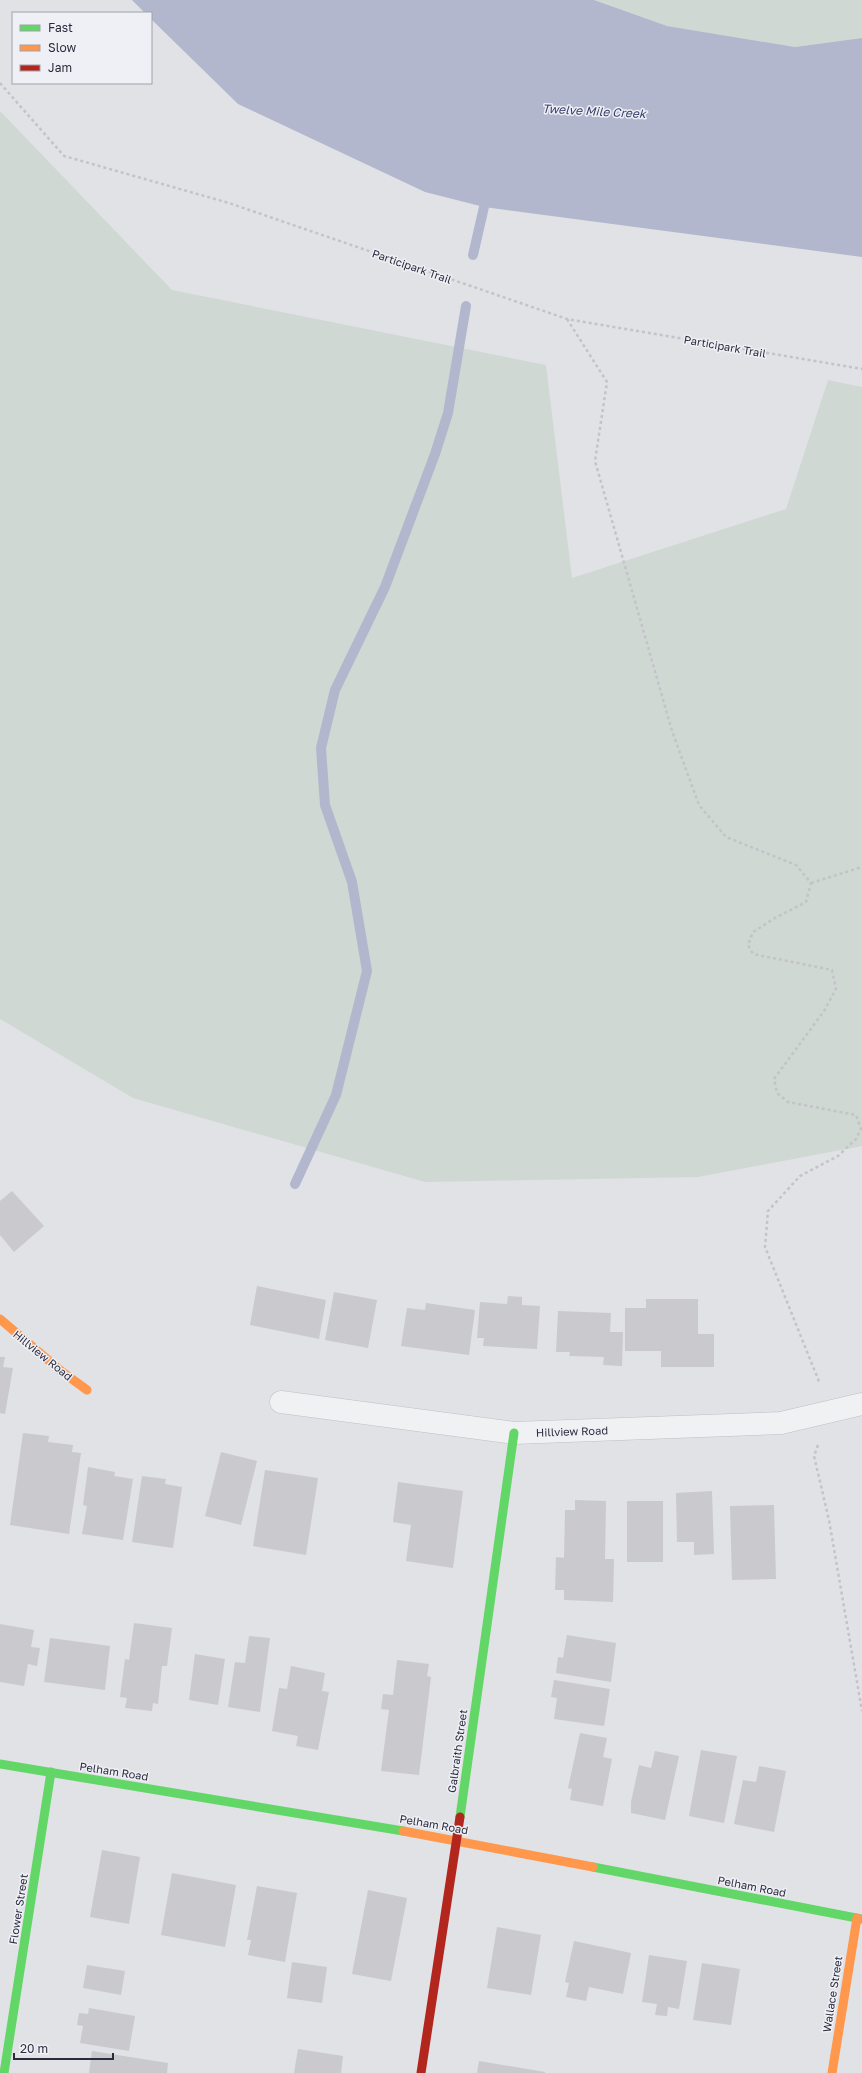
<svg xmlns="http://www.w3.org/2000/svg" width="862" height="2073" viewBox="0 0 862 2073" font-family="'Golos Text',sans-serif">
<rect width="100%" height="100%" fill="#e1e2e6"/>
<g fill="#d0d8d3">
<path d="M594,0H862V38L795,47L667,26Z"/>
<path d="M0,111L172,290L546,365L572,578L786,509L828,380L862,387V1146L698,1177L425,1182L133,1098L0,1019Z"/>
</g>
<path fill="#b3b7ce" d="M132,0H594L667,26L795,47L862,38V257L484,207L425,192L238,104L151,19V13H145Z"/>
<g fill="none" stroke-linecap="round" stroke-linejoin="round">
<g stroke="#b3b7ce" stroke-width="10">
<path d="M473,255L484,207"/>
<path d="M295,1184L336,1095L367,971L352,882L325,805L321,748L335,690L385,587L435,454L448,413L466,306"/>
</g>
</g>
<g fill="#c9c9ce">
<path d="M12,1191L44,1226L14,1252L0,1235V1201Z"/>
<path d="M257,1286L326,1300L319,1339L250,1325Z"/>
<path d="M334,1292L377,1300L368,1348L325,1340Z"/>
<path d="M508,1296L522,1297V1305L540,1306L537,1349L483,1346L484,1338H477L480,1302L507,1304Z"/>
<path d="M646,1299H698V1334H714V1367H661V1351H625V1308H646Z"/>
<path d="M426,1303L475,1310L469,1355L401,1346L407,1308L425,1310Z"/>
<path d="M558,1311L611,1313L610,1332H623L622,1366L603,1365L604,1357L569,1356L570,1352H556Z"/>
<path d="M0,1357H5L3,1367L13,1368L5,1414L0,1413Z"/>
<path d="M23,1433L49,1436L48,1442L73,1445L72,1452L81,1453L69,1534L10,1525Z"/>
<path d="M221,1452L257,1461L241,1525L205,1516Z"/>
<path d="M88,1467L115,1472L114,1476L133,1479L123,1540L82,1534L87,1506L83,1505Z"/>
<path d="M265,1470L318,1478L306,1555L253,1546Z"/>
<path d="M142,1476L166,1479L165,1484L182,1487L173,1548L132,1542Z"/>
<path d="M398,1482L463,1491L453,1568L406,1561L411,1525L393,1522Z"/>
<path d="M712,1491L714,1554L694,1555V1542H677L676,1493Z"/>
<path d="M575,1500L606,1501L605,1559H614L613,1602L564,1600V1590H555L556,1557L564,1558L565,1510H575Z"/>
<rect x="627" y="1501" width="36" height="61"/>
<path d="M774,1505L776,1579L732,1580L730,1506Z"/>
<path d="M134,1623L172,1628L167,1666H162L158,1704L153,1703L152,1711L125,1708L127,1698L120,1697L125,1659L129,1660Z"/>
<path d="M0,1624L34,1630L31,1647L40,1648L37,1666L28,1664L24,1686L0,1682Z"/>
<path d="M567,1635L616,1643L611,1682L556,1673L558,1657L563,1658Z"/>
<path d="M249,1636L270,1638L260,1712L228,1707L235,1662L245,1663Z"/>
<path d="M50,1638L110,1646L105,1690L44,1682Z"/>
<path d="M195,1654L225,1659L218,1705L189,1700Z"/>
<path d="M397,1660L429,1664L427,1676L431,1677L419,1775L381,1771L389,1710L381,1709L383,1694L393,1695Z"/>
<path d="M291,1666L325,1673L322,1691L329,1692L318,1750L296,1746L298,1736L272,1731L279,1688L287,1689Z"/>
<path d="M554,1680L610,1689L604,1726L554,1719L557,1698L551,1697Z"/>
<path d="M580,1733L607,1738L603,1757L612,1759L603,1806L570,1800L572,1789L568,1788Z"/>
<path d="M701,1750L737,1756L724,1823L689,1816Z"/>
<path d="M655,1751L679,1756L665,1820L631,1813V1802L639,1765L651,1768Z"/>
<path d="M759,1766L786,1771L774,1832L734,1824L743,1780L756,1782Z"/>
<path d="M102,1850L140,1857L129,1924L90,1917Z"/>
<path d="M172,1873L236,1885L225,1947L161,1935Z"/>
<path d="M257,1886L297,1893L285,1962L248,1955L251,1940H247Z"/>
<path d="M368,1890L407,1898L391,1981L352,1974Z"/>
<path d="M497,1927L541,1935L531,1995L487,1988Z"/>
<path d="M574,1941L631,1953L623,1994L589,1987L586,2001L566,1997L569,1983L565,1982Z"/>
<path d="M649,1955L687,1961L679,2009L668,2007L667,2016L655,2015L657,2004L642,2002Z"/>
<path d="M292,1962L327,1967L322,2003L287,1998Z"/>
<path d="M702,1963L740,1969L731,2025L693,2020Z"/>
<path d="M87,1965L125,1971L121,1995L83,1988Z"/>
<path d="M89,2008L135,2016L129,2051L80,2043L83,2026L77,2025L79,2013L88,2014Z"/>
<path d="M298,2049L343,2056L341,2073H294Z"/>
<path d="M92,2051L168,2063L167,2073H89Z"/>
<path d="M479,2061L545,2072V2073H477Z"/>
</g>
<g fill="none" stroke-linecap="round" stroke-linejoin="round">
<g stroke="#bebfc3" stroke-width="23">
<path id="street" d="M281,1402L514,1433L781,1423L862,1404"/>
</g>
<g stroke="#c3c3c9" stroke-width="2.5" stroke-dasharray="3 3" stroke-linecap="butt">
<path d="M0,83L64,156L229,203L567,319L862,369"/>
<path d="M567,319L607,382L595,461L672,731L699,805L726,837L796,865L811,883L806,902L775,918L753,932L748,945L753,954L832,970L836,989L824,1011L774,1079L777,1093L788,1102L856,1115L861,1129L856,1139L838,1156L800,1176L768,1211L765,1247L820,1384"/>
<path d="M811,883L862,867"/>
<path d="M818,1445L814,1456L829,1520L862,1711"/>
</g>
<use href="#street" stroke="#f0f1f3" stroke-width="22"/>
<g stroke="#63d668" stroke-width="9">
<path d="M0,1764L403,1831"/>
<path d="M460,1817L514,1433"/>
<path d="M593,1867L862,1919"/>
<path d="M4,2073L51,1772"/>
</g>
<g stroke="#ff974d" stroke-width="9">
<path d="M0,1319L61,1371L87,1390"/>
<path d="M403,1831L593,1867"/>
<path d="M832,2073L857,1918"/>
</g>
<path stroke="#b3261e" stroke-width="9" d="M421,2073L460,1817"/>
</g>
<g text-anchor="middle" dominant-baseline="central" stroke-width="3" stroke-linejoin="round" paint-order="stroke">
<g font-size="11" fill="#2b2b3d" stroke="#eff0f5">
<text transform="translate(412 266) rotate(19)">Participark Trail</text>
<text transform="translate(725 346) rotate(10)">Participark Trail</text>
<text transform="translate(43 1355) rotate(39)">Hillview Road</text>
<text transform="translate(572 1431) rotate(-2)">Hillview Road</text>
<text transform="translate(457 1751) rotate(-82)">Galbraith Street</text>
<text transform="translate(114 1771) rotate(9)">Pelham Road</text>
<text transform="translate(434 1824) rotate(10)">Pelham Road</text>
<text transform="translate(752 1886) rotate(11)">Pelham Road</text>
<text transform="translate(18 1909) rotate(-81)">Flower Street</text>
<text transform="translate(832 1994) rotate(-81)">Wallace Street</text>
</g>
<g font-size="12" font-style="italic" fill="#393f6d" stroke="#eff0f5">
<text transform="translate(594 111) rotate(3)">Twelve Mile Creek</text>
</g>
</g>
<rect x="12" y="12" width="140" height="72" fill="#eff0f5" stroke="#a1a1ab"/>
<rect x="20" y="25" width="20" height="6" fill="#63d668" stroke="#a1a1ab"/>
<text x="48" y="32" font-size="12" fill="#2b2b3d">Fast</text>
<rect x="20" y="45" width="20" height="6" fill="#ff974d" stroke="#a1a1ab"/>
<text x="48" y="52" font-size="12" fill="#2b2b3d">Slow</text>
<rect x="20" y="65" width="20" height="6" fill="#b3261e" stroke="#a1a1ab"/>
<text x="48" y="72" font-size="12" fill="#2b2b3d">Jam</text>
<path d="M14 2053v6h99v-6" fill="none" stroke="#2b2b3d" stroke-width="2"/>
<text x="20" y="2053" font-size="12" fill="#2b2b3d" stroke="#eff0f5" stroke-width="3" paint-order="stroke">20 m</text>
</svg>
